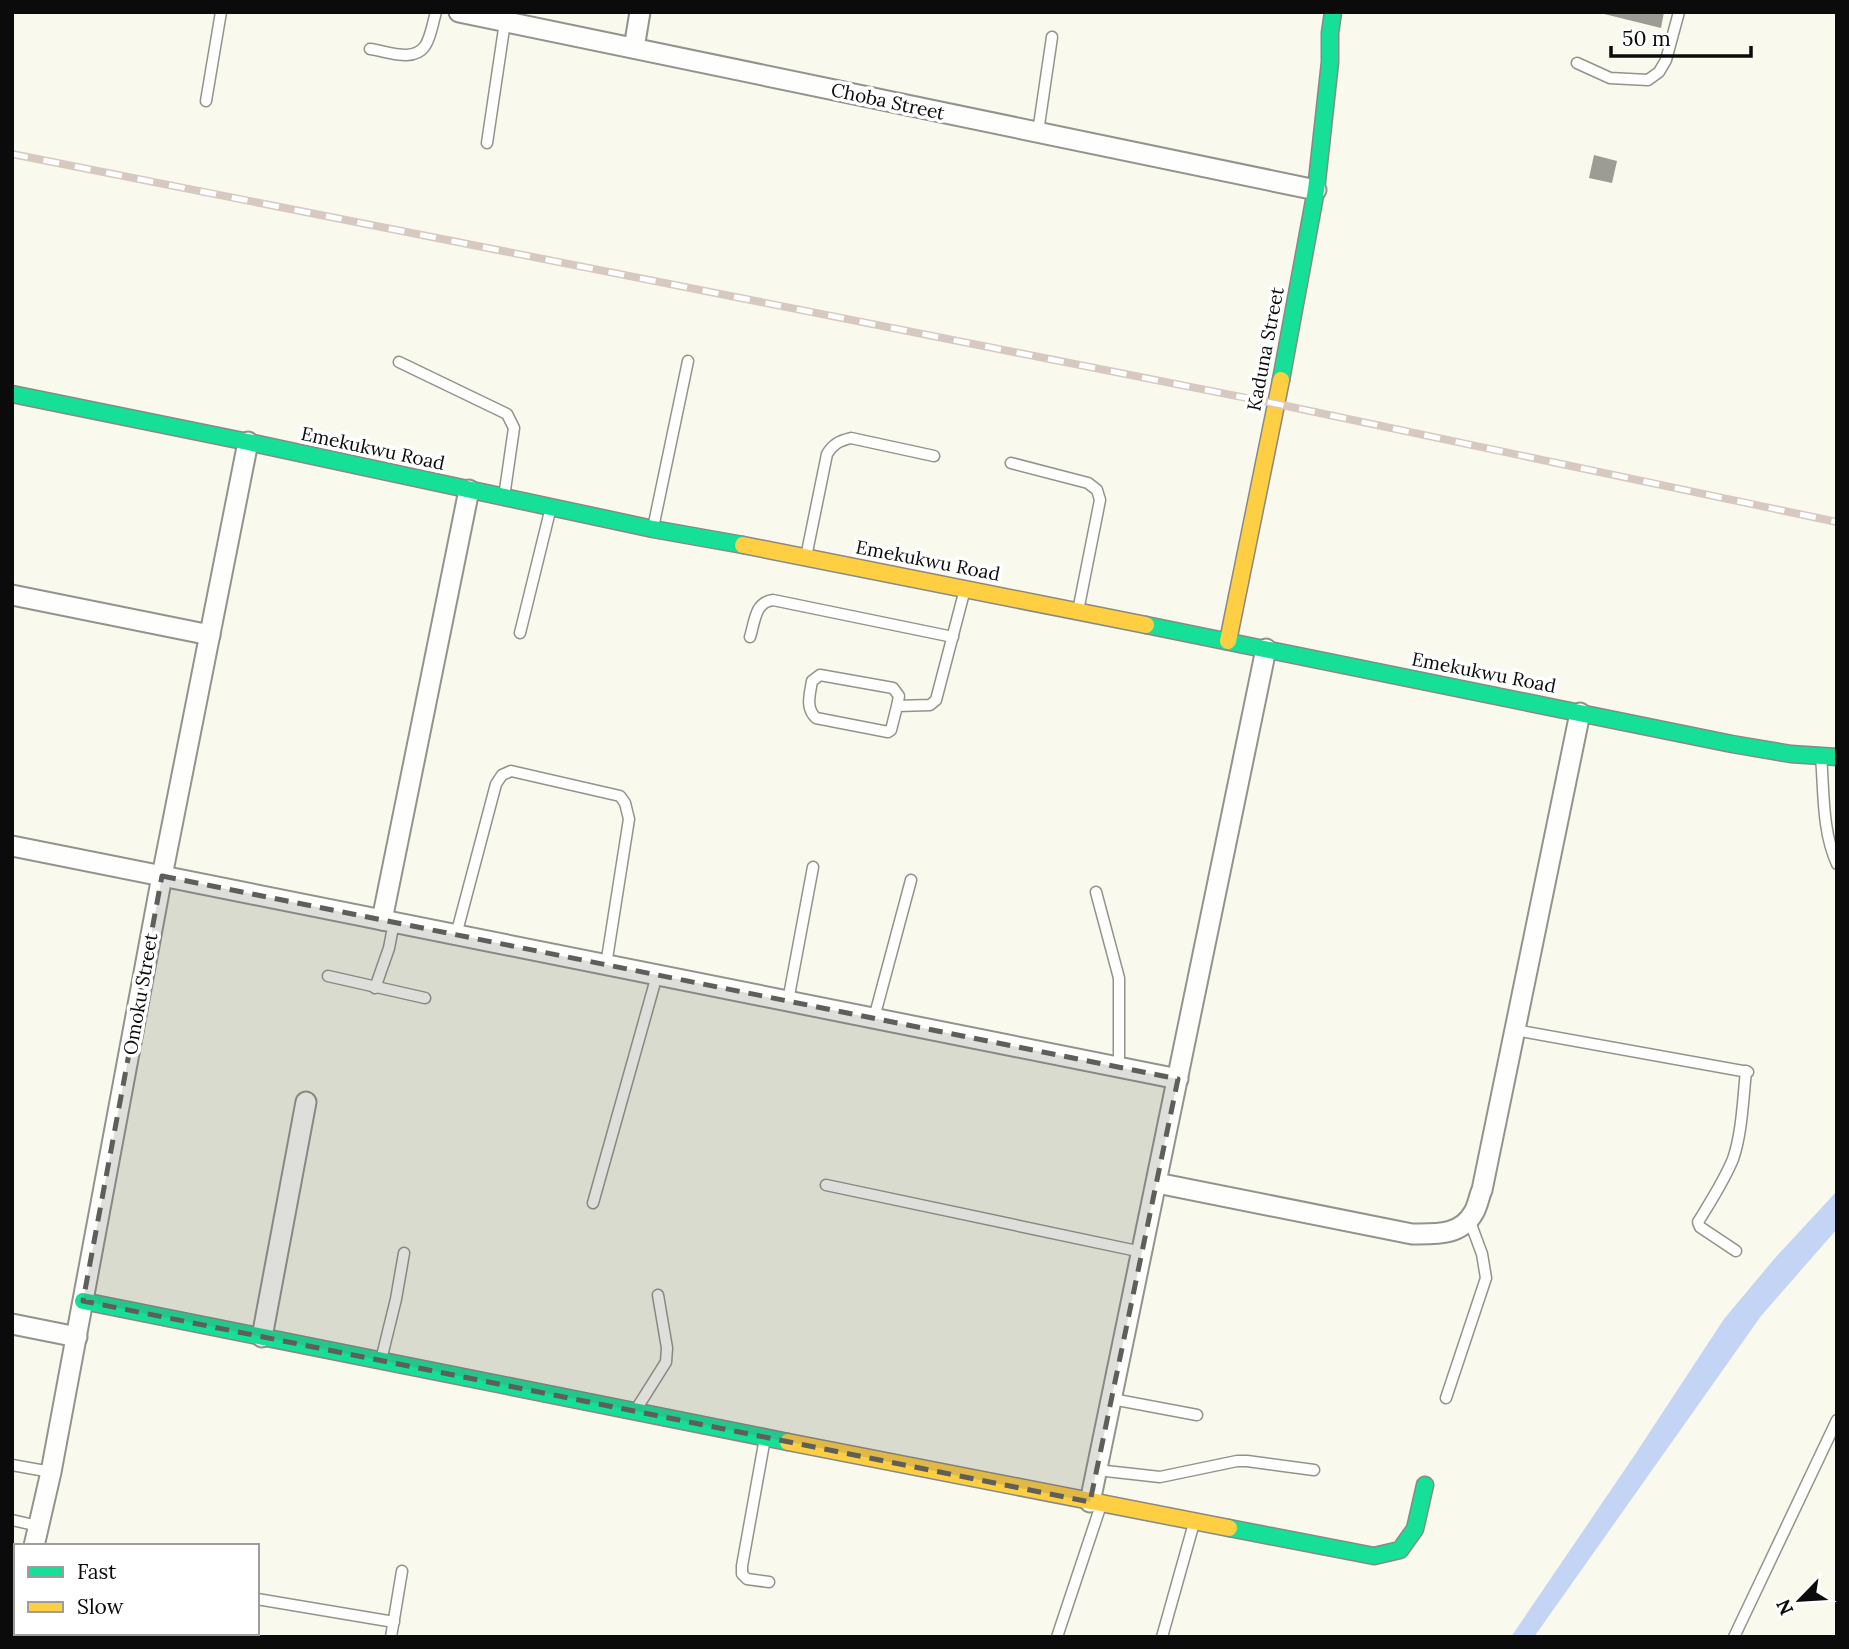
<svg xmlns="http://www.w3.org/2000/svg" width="1849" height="1649" viewBox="0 0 1849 1649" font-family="Lora,serif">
<rect width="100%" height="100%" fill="#f9faed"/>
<path fill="#c3d4f5" d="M1837,1191V1229L1761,1316L1534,1637H1511L1634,1456L1724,1319L1775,1258Z"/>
<g fill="#9c9b94">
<path d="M1596,12H1664L1661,28Z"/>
<path d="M1594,155L1617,161L1612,183L1589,178Z"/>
</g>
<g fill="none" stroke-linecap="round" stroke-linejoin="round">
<g stroke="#92938d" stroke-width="13">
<g id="lane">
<path d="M370,49C387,51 413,63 425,46C431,37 433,22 436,12"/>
<path d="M1577,63L1610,78L1648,80L1659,72L1666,60L1679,12"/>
<path d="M206,101L221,12"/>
<path d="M1038,132L1052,37"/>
<path d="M487,143L505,22"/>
<path d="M399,362L507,414L514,428L504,497"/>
<path d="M1011,463L1088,483L1097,490L1100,500L1078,611"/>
<path d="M653,528L688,361"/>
<path d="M806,557L827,454C833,444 839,441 851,438L934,456"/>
<path d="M520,633L551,507"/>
<path d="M750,637C755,621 755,602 773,600L953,637"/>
<path d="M897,706L899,696L893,688L820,675L812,681C810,694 805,708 816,718L888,732L891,730L897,706L930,705L936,700L965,589"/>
<path d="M1821,756C1824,792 1822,831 1837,864"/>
<path d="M1096,892L1119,978V1067"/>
<path d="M456,935L496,784L502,775L511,771L620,796L625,803L629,819L606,965"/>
<path d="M328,976L425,998"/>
<path d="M375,988L389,948L394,922"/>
<path d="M788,1001L813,867"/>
<path d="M874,1018L911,880"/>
<path d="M1515,1030L1748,1072"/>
<path d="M826,1185L1142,1252"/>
<path d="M593,1203L657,975"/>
<path d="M1736,1251L1700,1227L1698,1222C1711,1201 1724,1181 1733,1159C1742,1133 1743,1099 1746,1071"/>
<path d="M381,1360L396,1299L404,1253"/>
<path d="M1446,1398L1486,1278L1482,1254L1469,1219"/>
<path d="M1112,1399L1197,1415"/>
<path d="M637,1408L666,1362L667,1348L658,1295"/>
<path d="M765,1438L742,1566V1574L747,1579L769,1582"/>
<path d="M12,1465L51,1472"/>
<path d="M1097,1470L1160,1477L1237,1461H1247L1314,1470"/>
<path d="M12,1520L38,1526"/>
<path d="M257,1599L394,1622"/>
<path d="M70,1637L72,1633"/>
<path d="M391,1637L402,1571"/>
<path d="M1057,1637L1101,1505"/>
<path d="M1162,1637L1194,1523"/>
<path d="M1734,1637L1837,1420"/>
</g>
</g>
<g stroke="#92938d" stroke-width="23">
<g id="street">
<path d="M459,12L1316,190"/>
<path d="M634,48L640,12"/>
<path d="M12,595L210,635"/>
<path d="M12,846L1178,1079"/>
<path d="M382,920L469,490"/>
<path d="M1157,1183L1412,1234C1436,1234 1461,1236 1474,1212C1478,1205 1479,1196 1482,1190L1580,713"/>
<path d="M12,1324L77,1337"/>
<path d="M262,1337L306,1102"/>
<path d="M1090,1502L1266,649"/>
<path d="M34,1546L51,1472L162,876L248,442"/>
<path d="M12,1624L16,1613"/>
</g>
</g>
<g stroke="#898983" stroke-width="19">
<g id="fast">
<path d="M1281,380L1316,190L1330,62V33L1333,12"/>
<path d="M12,394L248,442L653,529L743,545"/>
<path d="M1146,625L1732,744L1791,754L1837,757"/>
<path d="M83,1301L788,1442"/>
<path d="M1229,1528L1374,1556L1400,1550L1415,1529L1425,1485"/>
</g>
</g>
<g stroke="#898983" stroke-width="19">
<g id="slow">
<path d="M743,545L1146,625"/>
<path d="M1228,641L1281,380"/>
<path d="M788,1442L1229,1528"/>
</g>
</g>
<use href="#lane" stroke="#fefefc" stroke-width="10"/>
<use href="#street" stroke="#fefefc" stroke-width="19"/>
<use href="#fast" stroke="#16e098" stroke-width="16"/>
<use href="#slow" stroke="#ffcf43" stroke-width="16"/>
<g stroke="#d7c9c2" stroke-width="8">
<path id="rail" d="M12,154L1277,404L1837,522"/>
</g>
<use href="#rail" stroke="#fff" stroke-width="5" stroke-dasharray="16" stroke-linecap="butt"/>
</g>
<path fill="#5e5f5a" fill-opacity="0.2" stroke="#5e5f5a" stroke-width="5" stroke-dasharray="14 9" stroke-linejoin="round" d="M162,876L1178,1079L1090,1502L83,1301Z"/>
<g text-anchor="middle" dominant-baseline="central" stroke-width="7" stroke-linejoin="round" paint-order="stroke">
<g font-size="19" fill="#0b0b0b" stroke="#fff">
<text transform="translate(888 101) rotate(12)">Choba Street</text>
<text transform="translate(1265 349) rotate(-79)">Kaduna Street</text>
<text transform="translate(373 448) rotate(12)">Emekukwu Road</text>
<text transform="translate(928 560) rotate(11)">Emekukwu Road</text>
<text transform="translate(1484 672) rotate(11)">Emekukwu Road</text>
<text transform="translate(140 994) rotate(-80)">Omoku Street</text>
</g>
</g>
<rect width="1849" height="1649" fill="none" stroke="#0b0b0b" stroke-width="28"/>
<rect x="14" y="1544" width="245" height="91" fill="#ffffff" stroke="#9d9d9d" stroke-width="2"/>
<rect x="28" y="1567" width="35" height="10" fill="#16e098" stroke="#9d9d9d" stroke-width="2"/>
<text x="77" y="1579" font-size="21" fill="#0b0b0b">Fast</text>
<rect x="28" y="1602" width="35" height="10" fill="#ffcf43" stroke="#9d9d9d" stroke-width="2"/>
<text x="77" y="1614" font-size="21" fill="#0b0b0b">Slow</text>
<g transform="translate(1800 1600) rotate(245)" stroke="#ffffff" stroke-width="5" paint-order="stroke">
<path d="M0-5L12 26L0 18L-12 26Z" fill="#0b0b0b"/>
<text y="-10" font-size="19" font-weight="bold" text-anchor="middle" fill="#0b0b0b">N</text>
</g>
<path d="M1611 46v10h140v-10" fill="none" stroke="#0b0b0b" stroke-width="3.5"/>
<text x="1622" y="46" font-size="21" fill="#0b0b0b" stroke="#ffffff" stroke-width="5" paint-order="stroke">50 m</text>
</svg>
